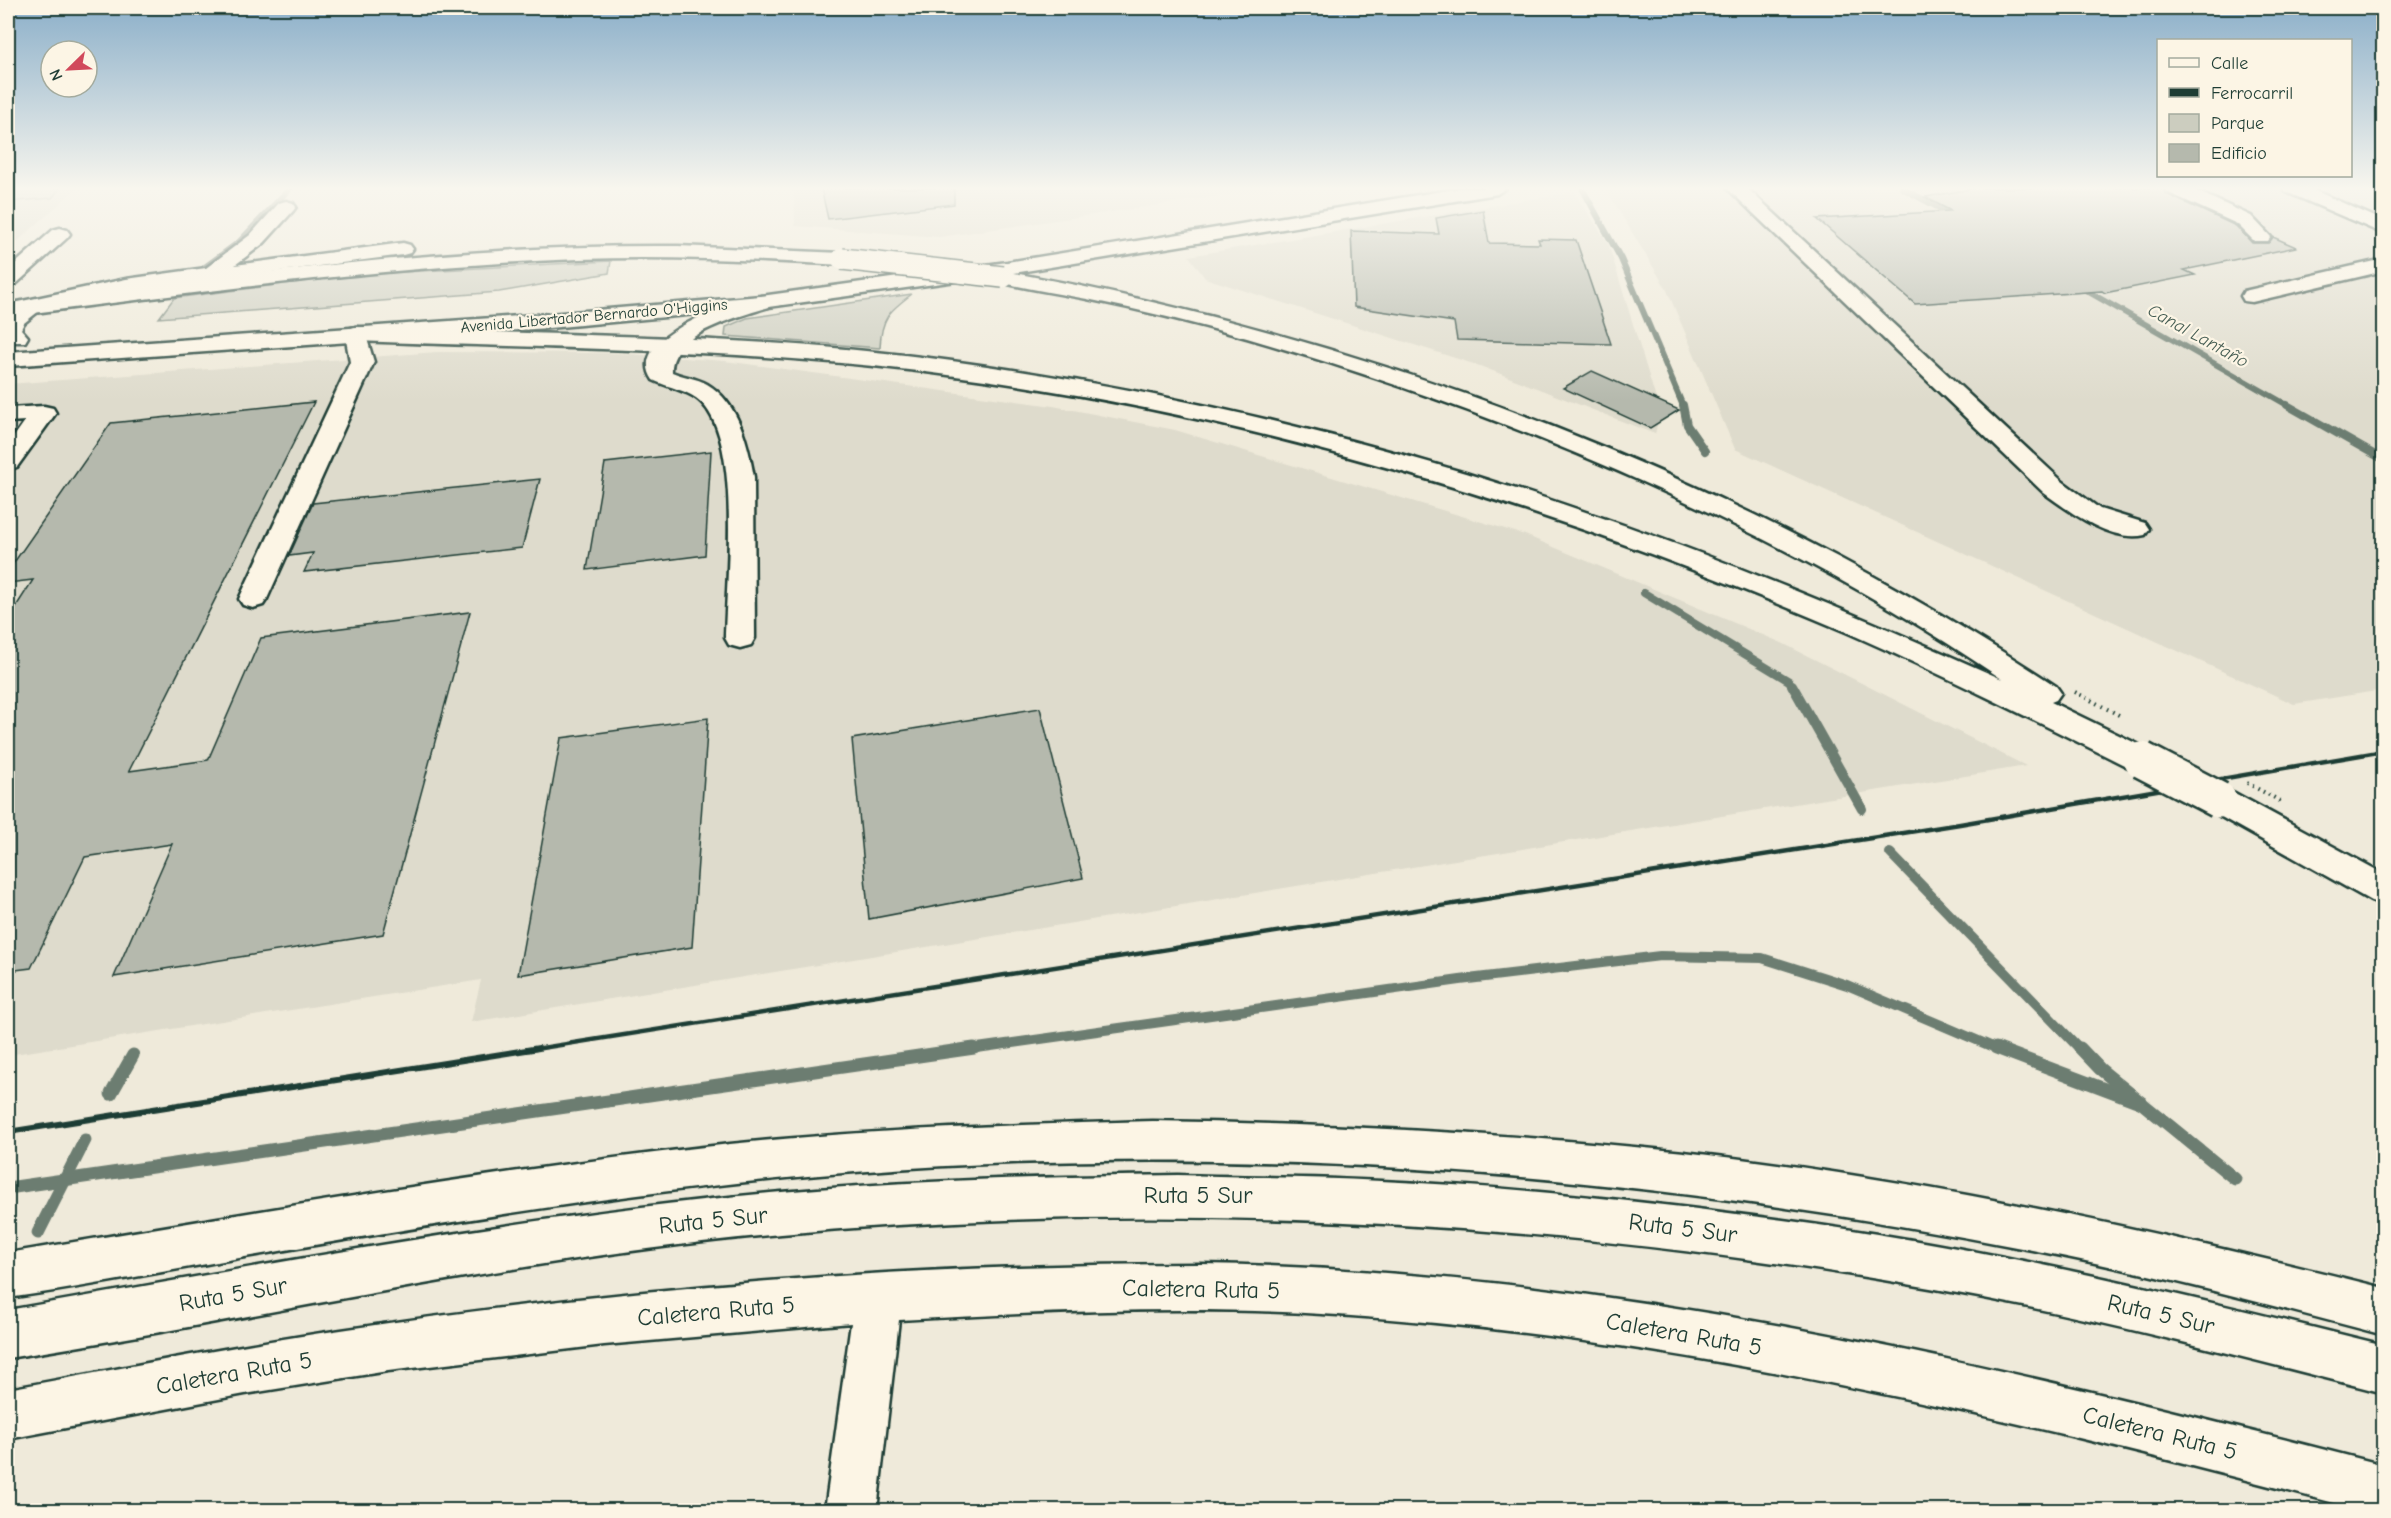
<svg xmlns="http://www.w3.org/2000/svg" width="2391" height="1518" viewBox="0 0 2391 1518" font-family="'Comic Neue',sans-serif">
<rect width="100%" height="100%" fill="#efeada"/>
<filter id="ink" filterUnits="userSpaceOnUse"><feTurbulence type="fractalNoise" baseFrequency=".0167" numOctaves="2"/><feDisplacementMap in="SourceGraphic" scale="12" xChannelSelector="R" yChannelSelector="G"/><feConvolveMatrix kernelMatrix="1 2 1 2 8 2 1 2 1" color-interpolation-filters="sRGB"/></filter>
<g filter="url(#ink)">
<g fill="#dedbcc">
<path d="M8,188H77L8,250Z"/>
<path d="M794,188H1275L940,237L795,226Z"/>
<path d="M1605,188H2383V690L2294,704L1735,449L1666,288Z"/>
<path d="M1574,192L1608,243L1660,412L1655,434L1480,366L1205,278L1189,256Z"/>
<path d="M437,352L617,353L725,361L1053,406L1175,430L1525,535L1782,643L2026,766L471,1022L481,980L8,1055V384Z"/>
</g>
<g fill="#cccdbf" stroke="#76857a" stroke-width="1.5">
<path d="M8,188H60L52,198L8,202Z"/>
<path d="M611,261L609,273L499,292L159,318L174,298L365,274Z"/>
<path d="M912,294C889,311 881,318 880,348L725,336L726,327L747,318Z"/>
</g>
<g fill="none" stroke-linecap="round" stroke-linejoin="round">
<g stroke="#6c7d71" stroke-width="6">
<path d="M1582,188L1621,259L1683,406"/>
<path d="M1902,188L1956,217"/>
<path d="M205,267L239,242L290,188"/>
<path d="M2080,287L2289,406"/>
</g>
<g stroke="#6c7d71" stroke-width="8">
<path d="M1683,405L1687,425L1705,451"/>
<path d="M2287,405L2384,460"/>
<path d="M1644,593L1789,681L1793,687"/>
</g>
<g stroke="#6c7d71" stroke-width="10">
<path d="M1792,685L1862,809"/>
<path d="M1890,853L2081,1050"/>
<path d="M963,1050L1460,980L1660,956L1762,958L1847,985L2000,1050"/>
</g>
<g stroke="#6c7d71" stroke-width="13">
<path d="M1996,1048L2142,1103"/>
<path d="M2080,1048L2100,1069L2235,1179"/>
<path d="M111,1094L133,1055"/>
<path d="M8,1188L974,1048"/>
<path d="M38,1233L85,1140"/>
<path d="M2337,1504L2344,1510"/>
</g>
</g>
<g fill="#b5b9ad" stroke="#1f3d34" stroke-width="1.5">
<path d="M821,188H954V204L828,219Z"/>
<path d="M1976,188H2163L2166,194L2236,226L2252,243H2268L2273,237L2296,247L2184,270L2195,275L2105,293L2102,291L1915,304L1817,219L1951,211L1925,197Z"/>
<path d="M1483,210L1489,243L1540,244L1538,239L1576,240L1611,344L1457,340L1454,322L1354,307L1351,231L1439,234L1436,218Z"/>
<path d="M1592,371L1679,410L1650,428L1563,388Z"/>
<path d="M314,402L129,771L208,760L261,638L470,612L383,934L114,977L172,844L85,857L31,968L8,971V619L33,580L8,583V571L111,423Z"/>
<path d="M711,451L705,555L587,570L605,463Z"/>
<path d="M540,479L522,548L304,572L313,553L289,556L313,503Z"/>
<path d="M1040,708L1083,878L869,919L852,739Z"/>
<path d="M708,718L692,947L518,975L561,738Z"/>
</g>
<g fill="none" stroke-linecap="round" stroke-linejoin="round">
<g stroke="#1f3d34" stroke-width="5">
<g id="minor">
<path d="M1727,188H1747L2062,481L2100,509L2145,523L2149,529L2145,535C2111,543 2069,511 2044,493Z"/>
<path d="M2165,188H2190L2251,216L2271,237L2268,241H2254L2237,224L2167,192Z"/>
<path d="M2284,188H2309L2384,221V234L2286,192Z"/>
<path d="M286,201L293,203L296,207L293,211L264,243L235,265L403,243L410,245L413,249L410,253L403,255L126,291L8,317V304L126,279L206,268L250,235L279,203Z"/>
<path d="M60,228L67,230L70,234L67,238L15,285L8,287V270L53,230Z"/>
<path d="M2384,259V271L2252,302L2244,301L2241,296L2244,291Z"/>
<path d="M761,296L769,297L772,302L769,307C739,317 670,333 672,372C684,377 697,378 707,384C739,403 748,444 754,477L755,638L751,645L740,648L729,645L725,638C726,582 742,444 702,403C689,390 669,388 653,380C623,337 734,302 761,296Z"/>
<path d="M356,327L364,329L374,362L267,599L263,605L253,608L243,605L239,599L350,362L345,334L348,329Z"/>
<path d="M44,406L53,408L56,413L17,467L8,470V445L25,421L8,422V408Z"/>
<path d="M1200,1264C1603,1270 1995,1364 2384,1465V1510H2361C2025,1421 1686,1338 1338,1315C1192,1305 1045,1312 899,1320L877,1510H825L851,1323L604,1345L388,1371L245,1394L8,1439V1389C119,1369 229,1346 341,1330C625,1287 913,1264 1200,1264Z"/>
</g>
</g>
<g stroke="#1f3d34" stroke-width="5">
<g id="major">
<path d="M1461,188H1506L1497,194L1007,274L761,308L549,328L8,366V352L549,314L761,296L1007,262Z"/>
<path d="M33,301L41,302L44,307L24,323L21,329L28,337L25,342H9L8,314Z"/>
</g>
</g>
<g stroke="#1f3d34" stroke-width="5">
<g id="highway">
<path d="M678,246L842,253L849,255L852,259L849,263L842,265C754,260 667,256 579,259C396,266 214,290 33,313L25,312L22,307L25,302L33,301C247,274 462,244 678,246Z"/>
<path d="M1003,271C1376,339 1738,477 2056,686L2061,693L2056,700L2051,702L2154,752L2159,760L2154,768L2142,772L2130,768C2036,721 1942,674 1846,632C1559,509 1258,416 948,375C751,348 554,349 356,341L348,339L345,334L348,329L356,327C555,336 754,334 952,361C1163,390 1372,439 1574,508C1720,557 1862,617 2002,679C1780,528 1504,412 1247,338C1194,323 1141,310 1087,299C1057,293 1026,289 996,281L993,277L996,273Z"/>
<path d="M2219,788L2231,791L2384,874V905L2371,901L2207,809L2202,800L2207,791Z"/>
<path d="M1153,1121C1331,1124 1507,1133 1684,1152C1920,1179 2153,1230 2384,1288V1335C2267,1304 2150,1273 2032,1250C1644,1174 1249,1141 855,1172C650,1188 447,1222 245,1257C166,1271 87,1287 8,1298V1253C248,1213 488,1171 730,1144C871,1129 1012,1125 1153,1121Z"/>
<path d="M1178,1175C1246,1177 1313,1177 1381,1181C1515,1187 1650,1202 1783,1220C1986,1247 2185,1295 2384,1345V1393C2251,1359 2119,1324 1984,1298C1584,1222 1176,1197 770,1235C513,1259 262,1318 8,1358V1310C261,1266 514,1217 770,1193C906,1180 1042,1177 1178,1175Z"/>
</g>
</g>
<path stroke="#1f3d34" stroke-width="4" stroke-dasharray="1.5 4.5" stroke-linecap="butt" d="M2075,692L2119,715"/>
<use href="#minor" fill="#fcf5e5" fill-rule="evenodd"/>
<use href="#major" fill="#fcf5e5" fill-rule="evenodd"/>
<use href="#highway" fill="#fcf5e5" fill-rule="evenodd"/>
<path stroke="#1f3d34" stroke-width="4.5" d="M529,1050L1960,824L2384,751"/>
<path stroke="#1f3d34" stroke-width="6" d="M8,1132L539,1048"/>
<g stroke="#1f3d34" stroke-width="24" stroke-linecap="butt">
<path id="highway-bridge-far1" d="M842,259L1003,277"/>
</g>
<g stroke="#1f3d34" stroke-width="40" stroke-linecap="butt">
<path id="highway-bridge" d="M2142,760L2219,800"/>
</g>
<path stroke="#1f3d34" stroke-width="4" stroke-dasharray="1.5 4.5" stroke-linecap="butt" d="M2247,783L2280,801"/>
<use href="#highway-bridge-far1" stroke="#fcf5e5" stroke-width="21"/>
<use href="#highway-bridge" stroke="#fcf5e5" stroke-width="35"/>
</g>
</g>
<linearGradient id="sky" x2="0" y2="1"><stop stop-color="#8bafc9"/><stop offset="0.47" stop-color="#f8f6ee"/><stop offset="1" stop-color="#f8f6ee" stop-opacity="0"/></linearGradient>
<rect width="2391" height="401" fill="url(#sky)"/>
<g text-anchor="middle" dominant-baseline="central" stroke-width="4.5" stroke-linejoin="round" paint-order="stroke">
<g font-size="16" fill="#1f3d34" stroke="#fcf5e5">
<text transform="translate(594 316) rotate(-5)">Avenida Libertador Bernardo O'Higgins</text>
</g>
<g font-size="18" font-style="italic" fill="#455d53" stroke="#fcf5e5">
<text transform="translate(2198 336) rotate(29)">Canal Lantaño</text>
</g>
<g font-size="24" fill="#1f3d34" stroke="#fcf5e5">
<text x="1198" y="1195">Ruta 5 Sur</text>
<text transform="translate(713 1220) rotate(-6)">Ruta 5 Sur</text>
<text transform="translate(1683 1228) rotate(7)">Ruta 5 Sur</text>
<text transform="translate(1201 1289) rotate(1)">Caletera Ruta 5</text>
<text transform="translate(233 1294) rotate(-10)">Ruta 5 Sur</text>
<text transform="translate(716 1311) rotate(-5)">Caletera Ruta 5</text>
<text transform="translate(2161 1314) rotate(13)">Ruta 5 Sur</text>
<text transform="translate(1684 1334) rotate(10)">Caletera Ruta 5</text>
<text transform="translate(234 1373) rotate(-10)">Caletera Ruta 5</text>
<text transform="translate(2160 1433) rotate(14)">Caletera Ruta 5</text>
</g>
</g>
<rect width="2391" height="1518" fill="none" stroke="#fcf5e5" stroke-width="30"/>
<rect x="15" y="15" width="2361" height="1488" fill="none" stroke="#1f3d34" stroke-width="2" filter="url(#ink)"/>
<rect x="2157" y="39" width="195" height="138" fill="#fcf5e5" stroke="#a4ab9e" stroke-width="1.5"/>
<rect x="2169" y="58" width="30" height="9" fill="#fcf5e5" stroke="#a4ab9e" stroke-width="1.5"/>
<text x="2211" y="69" font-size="18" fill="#1f3d34">Calle</text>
<rect x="2169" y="88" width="30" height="9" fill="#1f3d34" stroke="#a4ab9e" stroke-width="1.5"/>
<text x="2211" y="99" font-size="18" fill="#1f3d34">Ferrocarril</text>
<rect x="2169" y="114" width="30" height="18" fill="#cccdbf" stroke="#a4ab9e" stroke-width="1.5"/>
<text x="2211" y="129" font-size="18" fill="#1f3d34">Parque</text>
<rect x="2169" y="144" width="30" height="18" fill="#b5b9ad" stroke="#a4ab9e" stroke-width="1.5"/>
<text x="2211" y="159" font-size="18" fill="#1f3d34">Edificio</text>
<g transform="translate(69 69) rotate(246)"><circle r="28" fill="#fcf5e5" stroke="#a4ab9e" stroke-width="1.5"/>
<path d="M0-4.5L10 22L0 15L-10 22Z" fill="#d1495b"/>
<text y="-9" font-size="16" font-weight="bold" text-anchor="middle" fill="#1f3d34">N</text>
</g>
</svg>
